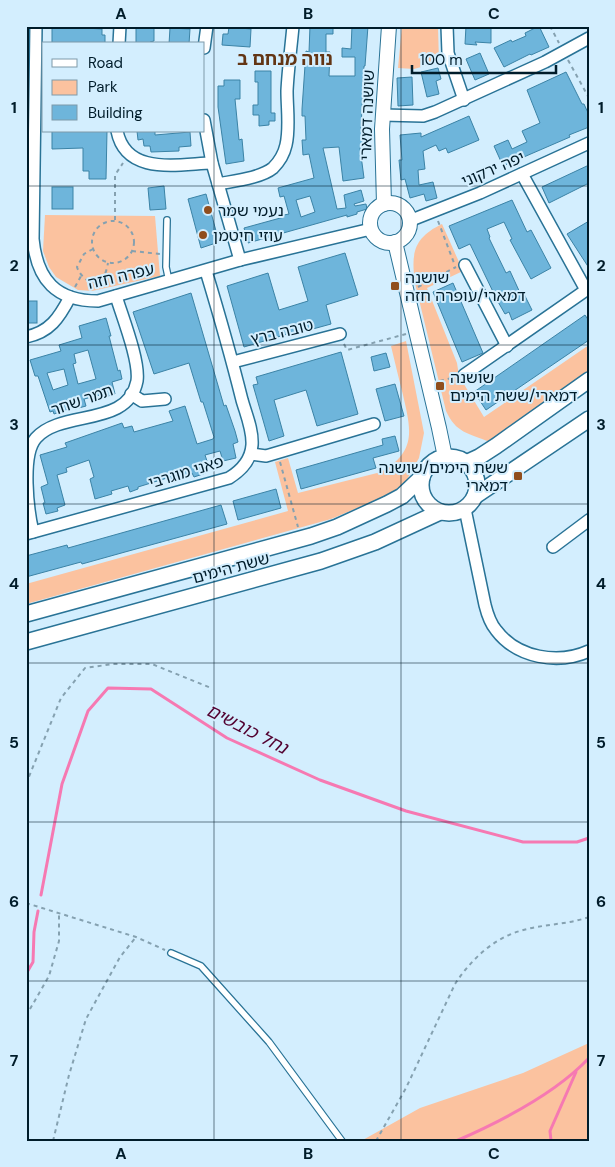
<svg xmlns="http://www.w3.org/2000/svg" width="615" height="1167" viewBox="0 0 615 1167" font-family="'DM Sans','Noto Sans Hebrew',sans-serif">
<rect width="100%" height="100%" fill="#d3eefe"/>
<g fill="#fbc29f">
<path d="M402,26H438L439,62L414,69L398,68Z"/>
<path d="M45,215L155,216L160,276L92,291L78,290L56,277L49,267L43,251Z"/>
<path d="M442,224L463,271L427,288L457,363L459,376L484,417L589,345V371L490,442C468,433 456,433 446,411L415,283C411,254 413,238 442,224Z"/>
<path d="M406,341L424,433L419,458L405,483L391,494L331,519L26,604V584L288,511L275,462L288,458L298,493L381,472C417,451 411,430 403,395C399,379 395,363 391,346Z"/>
<path d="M589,1043V1141H361L420,1108L523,1073Z"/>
</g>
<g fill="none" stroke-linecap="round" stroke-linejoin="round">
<g stroke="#f679b2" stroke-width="3">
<path d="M41,895L62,784L88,711L108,688L151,689L227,738L320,780L406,811L523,842H577L589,838"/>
<path d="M26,974L33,962L34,932L38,911"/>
<path d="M456,1141C502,1121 555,1094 589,1058"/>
<path d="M551,1141L550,1131L576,1072"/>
</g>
</g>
<g fill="#6eb5db" stroke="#3b83a6" fill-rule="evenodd">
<path d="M52,26L102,29V35H105V44H52Z"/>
<path d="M310,26H333V34H326V52H330L329,76H355V57H342V48L351,49L352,26H368L365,66H364L361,129H363L364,148H360L364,178L343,181L339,147L323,148L337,209L346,208L344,195L361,190L364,201L354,204L355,206L366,204L367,209L357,212V214L347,217V215L248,243L244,228L284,217V215L289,214L284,196L280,197L278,188L314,178L309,154L303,155L302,140H306L305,116H302V109L306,51L309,52ZM310,196L315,212L301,217L296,200Z"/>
<path d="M466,26H491V43L475,42L477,45L465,44Z"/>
<path d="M539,26L549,47L531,55L530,54L504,67L494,48L511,40L512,42L526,36L525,33Z"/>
<path d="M229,27L251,29L250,47L222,45L223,34H228Z"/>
<path d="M136,28H154V41L150,42V44H136Z"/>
<path d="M170,28L190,29L189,44H169Z"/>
<path d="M480,53L489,74L475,80L466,59Z"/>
<path d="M438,68L441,79L436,81L439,94L427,97L421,72Z"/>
<path d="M255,71H271V113H275V121H269V125L259,126V115H253V105H258V82H255Z"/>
<path d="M566,72L582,104H584L589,115V127L569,135L570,137L503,166L494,146L508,140L512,149L527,142L522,131L540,123L527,90Z"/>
<path d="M412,77L413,105L398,106L397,78Z"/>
<path d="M224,80H240V99H235L239,140L242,139L244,161L226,164L218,107V86H224Z"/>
<path d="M469,116L479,140L448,153L446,148L439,151L436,145L423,151L425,169L418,170L419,185L433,182L437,198L426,201L424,194L410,198L405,179L401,180L399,160H402L400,135L421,133V137Z"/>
<path d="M52,131H107L106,179H89V171H83V148L52,149Z"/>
<path d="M137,131H155V135L190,132L191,146L179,147V151L151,152L150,146H144L143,139L138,140Z"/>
<path d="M589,165V183L549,203L542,187Z"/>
<path d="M164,186L166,209L150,210L148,188Z"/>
<rect x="52" y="187" width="21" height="22"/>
<path d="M206,194L219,242L201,248L188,199Z"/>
<path d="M512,200L527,232L531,230L551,268L531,279L510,240L512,239L504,222L487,229L490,237L489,238L506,273L510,271L521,295L524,294L532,310L512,320L509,312L505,314L497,300L470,244L459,249L449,226Z"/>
<path d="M589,221V268L567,234Z"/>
<path d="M345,253L358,295L326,305L331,324L291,335V333L244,347L227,286L268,273L279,310L308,301L298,267Z"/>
<path d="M453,283L483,353L462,362L433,292Z"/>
<path d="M191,293L224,406L226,405L235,431L238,442L233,444L236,458L223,461L220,451L205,455L209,467L205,469L206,473L194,477L192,473L168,480L167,478L138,487V489L130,492L128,486L111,491L112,494L95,499L90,479L94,477L89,460L66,468L67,472L57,475L65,505L57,508L58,511L46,514L43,503H45L41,487L48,484L40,455L67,447L65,443L122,423L124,428L132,426L134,432L173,421L169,411L185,406L197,444L213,439L214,437L203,402H201L189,363L154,374L133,312Z"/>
<rect x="26" y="301" width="11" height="22"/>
<path d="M585,315L589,321V340L486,410L474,392Z"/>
<path d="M106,318L111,336H109L118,371L120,370L122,379L112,382L115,394L101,398L100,395L84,399L86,406L75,409L74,407L54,414L53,411L50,412L38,376H35L30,360L61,351L59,345L82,338L79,326ZM88,350L96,379L78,384L73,364L76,363L74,354ZM64,369L68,385L53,390L47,373Z"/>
<path d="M341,352L358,414L317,426L306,390L274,400L284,436L269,441L253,385L258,384L256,377Z"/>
<path d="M386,353L390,367L374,371L371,357Z"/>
<path d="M395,384L404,416L385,421L376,389Z"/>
<path d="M395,436L399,451L373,458L376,468L301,489L296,470L383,445L382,439Z"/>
<path d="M276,489L281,508L238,520L233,501Z"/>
<path d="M221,505L227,524L125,552L82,564L81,562L26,577V556L67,545L68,548Z"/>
</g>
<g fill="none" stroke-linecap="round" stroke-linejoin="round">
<g stroke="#297396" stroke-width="8">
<g id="service">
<path d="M167,220L166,267L169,281"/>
<path d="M171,953L201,966L269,1042L342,1141"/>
</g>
</g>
<g stroke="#297396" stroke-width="14">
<g id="minor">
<path d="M36,26L33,239C37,280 56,301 98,301L240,260L371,229"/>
<path d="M447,26L448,53L464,100"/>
<path d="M119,44L120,26"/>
<path d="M204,48L207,26"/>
<path d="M383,115L423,116L435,112L545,62L589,38"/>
<path d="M204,120L212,163L240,260"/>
<path d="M117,131C126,176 178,164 212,163"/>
<path d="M522,174L586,290"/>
<path d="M218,184C233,181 261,178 273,168C279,162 284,154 286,145C290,128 287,109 287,91C288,70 291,48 293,26"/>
<path d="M409,221L480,193L589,143"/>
<path d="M465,265L507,346"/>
<path d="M26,337C50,332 59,318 70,297"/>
<path d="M233,362L340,334"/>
<path d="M464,375L589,288"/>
<path d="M131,394L142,401L165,399"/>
<path d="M251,454L266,456L374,424"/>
<path d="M465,509L485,605C487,613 490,623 496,630C517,658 558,665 589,651"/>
<path d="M33,532C28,511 21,455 36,438C62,409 128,428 137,381C140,361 122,316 116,296"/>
<path d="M26,534L229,478C242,470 251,460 252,445C253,430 246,414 242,400C231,356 219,314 206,271"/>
<path d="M553,547L589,520"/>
</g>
</g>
<g stroke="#297396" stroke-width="16">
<g id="tertiary">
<circle cx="390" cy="223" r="20"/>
<path d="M384,204L382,129L389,26"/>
<path d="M395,242L439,428L445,457"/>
</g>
</g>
<g stroke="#297396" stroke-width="18">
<g id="secondary">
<circle cx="449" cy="485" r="28"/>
<path d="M466,463L479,457L496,446L589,380"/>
<path d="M475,496L589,419"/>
<path d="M26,614L311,536L337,527L387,504L402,496L422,477"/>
<path d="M26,642L321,561L375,542L440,512"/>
</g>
</g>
<g stroke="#85a1b0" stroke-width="2" stroke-dasharray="4 4" stroke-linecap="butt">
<path d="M550,26L559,43"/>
<path d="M568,60L589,98"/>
<path d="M115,220V175L123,163"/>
<circle cx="113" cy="242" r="21"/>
<path d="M438,221L454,263"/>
<path d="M93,249L84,254L77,267C80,277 93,288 102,278C106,274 107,268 108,263"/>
<path d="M132,251L160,254"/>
<path d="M75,287L81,276"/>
<path d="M418,287L456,267"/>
<path d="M344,344L347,350L406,334"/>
<path d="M440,381L455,377"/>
<path d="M280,462L298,527"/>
<path d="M26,784L61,698L85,668L113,664H152L211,688"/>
<path d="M26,903L136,937L165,950"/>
<path d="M26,1016L49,976L59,941V914"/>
<path d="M53,1141L69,1075L86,1019L120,957L136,937"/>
<path d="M376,1141L406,1088L455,984C470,961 492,939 520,931C542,924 566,925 589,917"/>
</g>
<use href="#service" stroke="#fff" stroke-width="5.5"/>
<use href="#minor" stroke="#fff" stroke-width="11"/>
<use href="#tertiary" stroke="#fff" stroke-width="14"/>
<use href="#secondary" stroke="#fff" stroke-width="15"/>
</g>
<path fill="none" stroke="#001c2a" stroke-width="1" stroke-opacity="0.55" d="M214,26V1141M401,26V1141M26,186H589M26,345H589M26,504H589M26,663H589M26,822H589M26,981H589"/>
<g fill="#904e1d" stroke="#d3eefe" stroke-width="2">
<circle cx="208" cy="210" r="5"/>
<circle cx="203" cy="235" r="5"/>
<rect x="390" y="281" width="10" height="10" rx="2.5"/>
<rect x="435" y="381" width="10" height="10" rx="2.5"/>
<rect x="513" y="471" width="10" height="10" rx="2.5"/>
</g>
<g text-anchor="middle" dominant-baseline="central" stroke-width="4" stroke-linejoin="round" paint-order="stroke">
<g font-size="16" fill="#001c2a" stroke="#d3eefe">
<text transform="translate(367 115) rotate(-88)">שושנה דמארי</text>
<text transform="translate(493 169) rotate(-23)">יפה ירקוני</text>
<text transform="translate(121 276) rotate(-13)">עפרה חזה</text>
<text transform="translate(282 332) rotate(-14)">טובה ברץ</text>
<text transform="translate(82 400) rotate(-19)">תמר שחר</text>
<text transform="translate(186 472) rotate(-17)">פאני מוגרבי</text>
<text transform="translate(231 568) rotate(-15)">ששת הימים</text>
</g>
<g font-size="16" fill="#001c2a" stroke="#d3eefe" text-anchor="start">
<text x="218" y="210">נעמי שמר</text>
<text x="213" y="235">עוזי חיטמן</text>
<text x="405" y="277">שושנה<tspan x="405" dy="18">דמארי/עופרה חזה</tspan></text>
<text x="450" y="377">שושנה<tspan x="450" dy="18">דמארי/ששת הימים</tspan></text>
<text x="508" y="467" text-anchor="end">ששת הימים/שושנה<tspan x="508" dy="18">דמארי</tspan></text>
</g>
<g font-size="18" font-weight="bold" fill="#633514" stroke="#d3eefe">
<text x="285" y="59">נווה מנחם ב</text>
</g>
<g font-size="18" font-style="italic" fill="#520130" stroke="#d3eefe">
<text transform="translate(247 729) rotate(27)">נחל כובשים</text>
</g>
</g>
<rect width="615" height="1167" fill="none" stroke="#d3eefe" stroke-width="55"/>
<rect x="42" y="42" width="162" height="90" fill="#d3eefe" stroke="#7f9aa9"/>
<rect x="52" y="59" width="25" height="8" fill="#ffffff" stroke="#7f9aa9"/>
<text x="88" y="68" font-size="15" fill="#001c2a">Road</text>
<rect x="52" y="80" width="25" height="15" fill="#fbc29f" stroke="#7f9aa9"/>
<text x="88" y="92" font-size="15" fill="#001c2a">Park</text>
<rect x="52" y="105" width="25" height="15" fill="#6eb5db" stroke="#7f9aa9"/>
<text x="88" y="118" font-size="15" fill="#001c2a">Building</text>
<path d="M412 65v8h144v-8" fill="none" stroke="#001c2a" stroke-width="2.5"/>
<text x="420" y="65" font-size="15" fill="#001c2a" stroke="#d3eefe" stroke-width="4" paint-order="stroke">100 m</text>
<rect x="28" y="28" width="560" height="1112" fill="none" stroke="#001c2a" stroke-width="2"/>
<g font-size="16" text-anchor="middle" font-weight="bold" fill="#001c2a">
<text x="121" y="19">A</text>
<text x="308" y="19">B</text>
<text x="494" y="19">C</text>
<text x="14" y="113">1</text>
<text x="601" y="113">1</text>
<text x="14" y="271">2</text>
<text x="601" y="271">2</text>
<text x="14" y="430">3</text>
<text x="601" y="430">3</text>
<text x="14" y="589">4</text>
<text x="601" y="589">4</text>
<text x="14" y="748">5</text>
<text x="601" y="748">5</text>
<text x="14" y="907">6</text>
<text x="601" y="907">6</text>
<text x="14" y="1066">7</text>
<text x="601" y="1066">7</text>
<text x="121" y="1159">A</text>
<text x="308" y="1159">B</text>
<text x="494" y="1159">C</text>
</g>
</svg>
